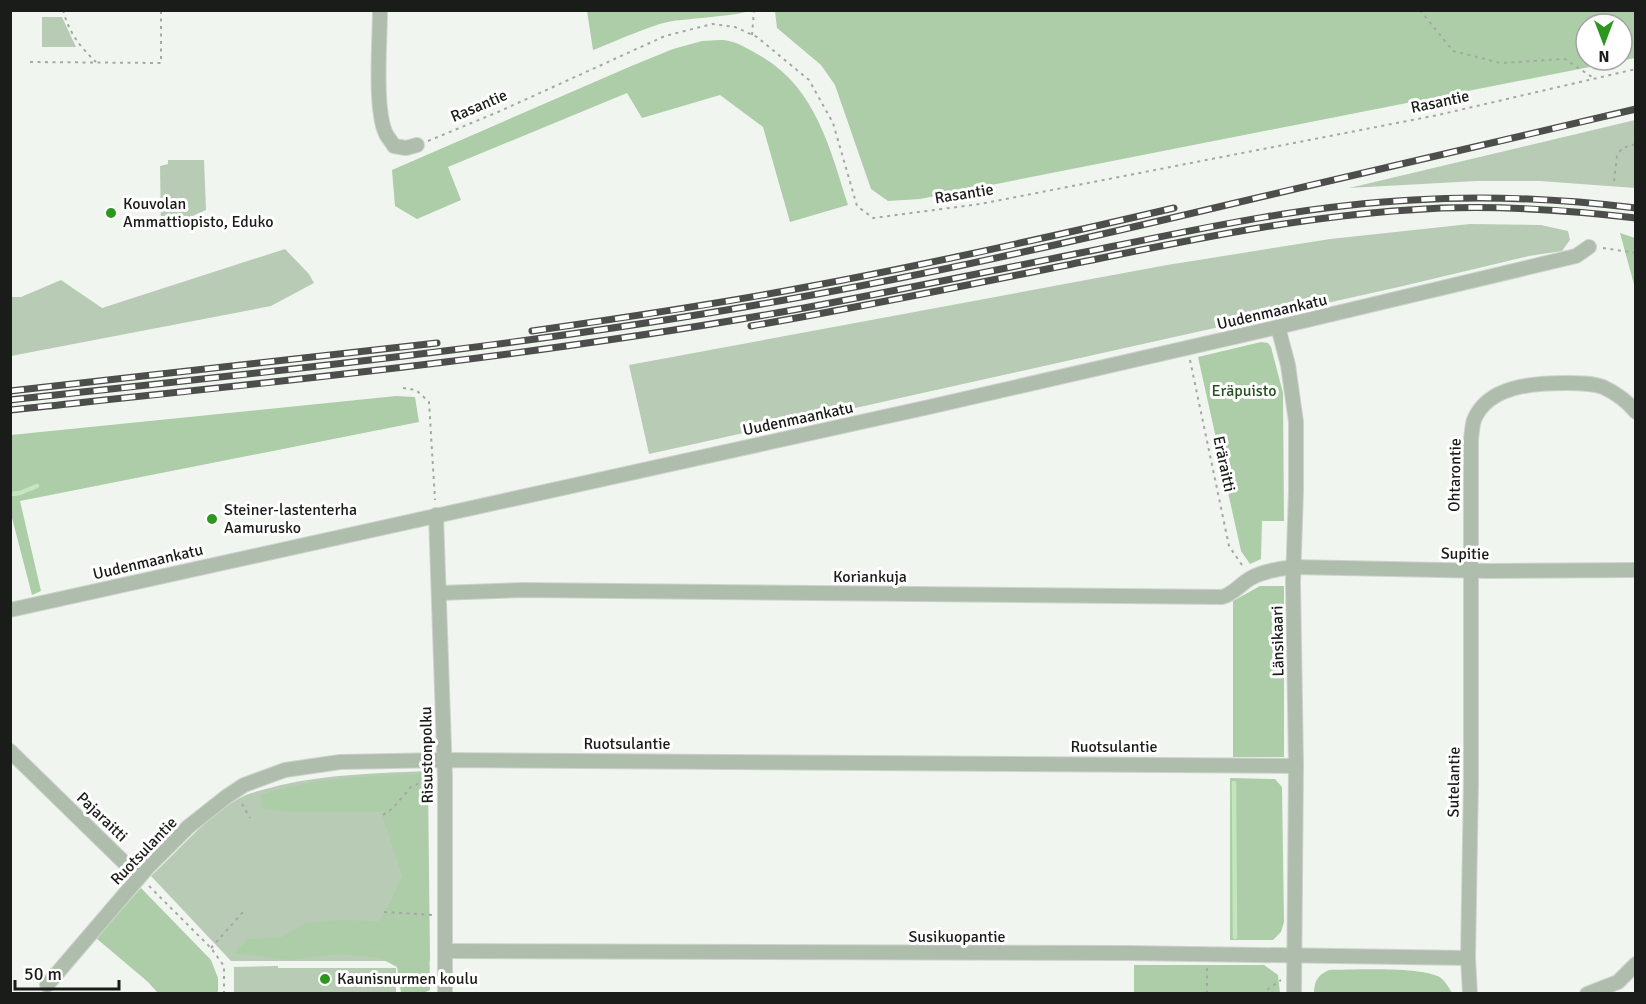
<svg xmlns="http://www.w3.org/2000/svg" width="1646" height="1004" viewBox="0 0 1646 1004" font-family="Signika,sans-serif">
<rect width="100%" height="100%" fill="#f0f6ef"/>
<g fill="#b8ccb5">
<path d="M42,17H62L76,47H42Z"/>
<path d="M1635,120V188L1540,181H1477L1349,188Z"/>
<path d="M168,160H204L206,210L161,230L160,166L168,164Z"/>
<path d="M1470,224L1541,225L1568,231L1570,240L1562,251L1529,256L1403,286L649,454L629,365L1167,265L1330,239Z"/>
<path d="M285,249L309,274L314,283L271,306L11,356V297H21L61,280L102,308Z"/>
<path d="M428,771L430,961H231L151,876C179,850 211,811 246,795C257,791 270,788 281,785C330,774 379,773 428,771Z"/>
<path d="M278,966V968H396V993H234V967Z"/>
</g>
<g fill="#accda7" fill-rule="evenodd">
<path d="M587,11V10L748,11C743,15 686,19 673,21C652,24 615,42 593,50Z"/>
<path d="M775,11H1635V58L920,199L888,201L871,189L835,85L821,65L777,28ZM1586,24H1622V60H1586Z"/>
<path d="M702,41C710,41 721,39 729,41C739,43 750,50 759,55C815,86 830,148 848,205L790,222L763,127L720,95L642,118L627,93L448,167L461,200L417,219L395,206L392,170L629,67L673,49Z"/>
<path d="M1620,233L1635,238V288Z"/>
<path d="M1261,342L1268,343L1271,347L1283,393L1284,521H1262L1261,559L1250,564L1241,551L1198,357Z"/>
<path d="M396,396L415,397L419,422L20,501L41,591L32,595L11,514V435Z"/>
<path d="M1260,586H1284V757H1233V601Z"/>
<path d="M427,774L430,990L424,993H401L397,967L380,958L339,954L290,960L234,953L248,939L282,937L306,923L339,920L379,921L391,901L402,876L381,812H287L262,808L261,795C315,777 371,776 427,774Z"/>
<path d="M1230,778L1275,779L1282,787L1284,922L1281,932L1273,940H1230Z"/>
<path d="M141,888L211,960L218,978V993H158L148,982L96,938Z"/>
<path d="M1134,965H1264L1278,975L1280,993H1134Z"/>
<path d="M1329,970C1352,970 1423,966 1441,978C1446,982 1449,988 1452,993H1314C1315,980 1317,976 1329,970Z"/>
</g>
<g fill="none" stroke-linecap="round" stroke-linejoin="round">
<g stroke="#c3e6be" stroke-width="4.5">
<path d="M10,494L20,493L37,486"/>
<path d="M1234,783L1235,937"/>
</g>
<g stroke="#ced3cd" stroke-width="16">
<g id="minor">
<path d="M380,10C380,39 374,110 386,134C388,138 392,142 394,146L406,148L417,145"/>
<path d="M1278,327L1288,365L1296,422V491L1293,582L1296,766L1294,994"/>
<path d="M436,515L445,777V994"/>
<path d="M439,593L522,590L1222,597C1234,594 1240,584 1251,578C1264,571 1279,569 1293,567L1489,571L1636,570"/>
<path d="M10,610L929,407L1278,327L1576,256L1589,247"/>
<path d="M10,751L139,877"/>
<path d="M446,951L1127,953L1468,958"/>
<path d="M47,985L148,867L188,827L226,797L244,785L285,770L340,762L444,760L1296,766"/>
<path d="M1470,994L1468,958L1471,782V439C1472,433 1472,426 1474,420C1488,385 1535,383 1567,383C1579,383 1592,383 1603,387C1616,393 1627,401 1636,412"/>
<path d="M1587,994L1618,982L1636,964"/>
</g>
</g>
<g stroke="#a4a8a3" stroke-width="2" stroke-dasharray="3 4.5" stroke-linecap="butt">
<path d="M63,10C69,33 80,47 96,62"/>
<path d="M1420,10L1453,51L1501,63L1565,59L1595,79"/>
<path d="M752,35L754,10"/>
<path d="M30,62L161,63V10"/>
<path d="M428,141L498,112L665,36L712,24L735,27L757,37L809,80L833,123L857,206L873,218L980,204L1438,115L1636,69"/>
<path d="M1614,181L1617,156L1622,148L1636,144"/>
<path d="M1603,248L1636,253"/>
<path d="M1190,360L1229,546L1244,568"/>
<path d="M403,388L416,390L429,402L435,500"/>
<path d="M242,804L250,818"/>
<path d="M383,815L393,808L411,787L431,778"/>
<path d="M149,886L211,948L224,966V994"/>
<path d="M384,912L433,915"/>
<path d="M211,948L243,912"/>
<path d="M1207,968V994"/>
<path d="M1261,994L1281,980"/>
</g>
<use href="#minor" stroke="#aebdac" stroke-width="14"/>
<g stroke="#4b4e4a" stroke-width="7">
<g id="rail">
<path d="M751,326C862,307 972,284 1082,262C1190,240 1298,217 1409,210C1485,204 1560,209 1636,218"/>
<path d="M532,331C622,318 712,305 801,288C926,265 1050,237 1174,208"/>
<path d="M10,391L437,343"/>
<path d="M10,400C275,371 539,345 801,297C945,271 1088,238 1231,204C1366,172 1501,141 1636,109"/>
<path d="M10,410C276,382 542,356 804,308C910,288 1015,266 1120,245C1217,225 1314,205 1413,200C1488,195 1561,199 1636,208"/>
</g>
</g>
<use href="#rail" stroke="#fff" stroke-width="4.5" stroke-dasharray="14" stroke-linecap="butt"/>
</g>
<g fill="#2d961f" stroke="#fff" stroke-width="2">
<circle cx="111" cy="213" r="6"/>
<circle cx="212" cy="519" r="6"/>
<circle cx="325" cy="979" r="6"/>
</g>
<g text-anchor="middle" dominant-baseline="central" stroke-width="6" stroke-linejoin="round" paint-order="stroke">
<g font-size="16" fill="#1a1c19" stroke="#fff">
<text transform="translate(1440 102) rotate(-12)">Rasantie</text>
<text transform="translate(479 106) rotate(-23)">Rasantie</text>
<text transform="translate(964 194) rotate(-9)">Rasantie</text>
<text transform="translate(1272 312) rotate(-13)">Uudenmaankatu</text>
<text transform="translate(798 419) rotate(-12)">Uudenmaankatu</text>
<text transform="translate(1224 464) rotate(78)">Eräraitti</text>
<text transform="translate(1455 475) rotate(-89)">Ohtarontie</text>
<text transform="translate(1465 554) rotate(1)">Supitie</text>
<text transform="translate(148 562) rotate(-13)">Uudenmaankatu</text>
<text x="870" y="577">Koriankuja</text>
<text transform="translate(1278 641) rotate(-91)">Länsikaari</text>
<text x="627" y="744">Ruotsulantie</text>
<text x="1114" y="747">Ruotsulantie</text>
<text transform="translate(427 755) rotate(-91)">Risustonpolku</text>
<text transform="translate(1454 782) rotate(-89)">Sutelantie</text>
<text transform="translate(102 817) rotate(44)">Pajaraitti</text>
<text transform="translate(144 851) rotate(-46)">Ruotsulantie</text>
<text x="957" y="937">Susikuopantie</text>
</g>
<g font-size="16" fill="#1a1c19" stroke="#fff" text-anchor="start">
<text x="123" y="204">Kouvolan<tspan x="123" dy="18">Ammattiopisto, Eduko</tspan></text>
<text x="224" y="510">Steiner-lastenterha<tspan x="224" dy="18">Aamurusko</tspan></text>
<text x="337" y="979">Kaunisnurmen koulu</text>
</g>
<g font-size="16" fill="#24511e" stroke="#fff">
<text x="1244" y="391">Eräpuisto</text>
</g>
</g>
<rect width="1646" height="1004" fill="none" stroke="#1a1c19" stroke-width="24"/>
<g transform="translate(1604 42) rotate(180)"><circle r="28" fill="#ffffff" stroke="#a3a4a3" stroke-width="1.5"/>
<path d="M0-4.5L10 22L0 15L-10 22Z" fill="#2d961f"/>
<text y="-9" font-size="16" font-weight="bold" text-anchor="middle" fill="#1a1c19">N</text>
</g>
<path d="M15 980v9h104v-9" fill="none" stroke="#1a1c19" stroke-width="3"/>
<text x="24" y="980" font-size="18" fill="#1a1c19" stroke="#ffffff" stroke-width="4.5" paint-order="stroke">50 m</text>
</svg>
